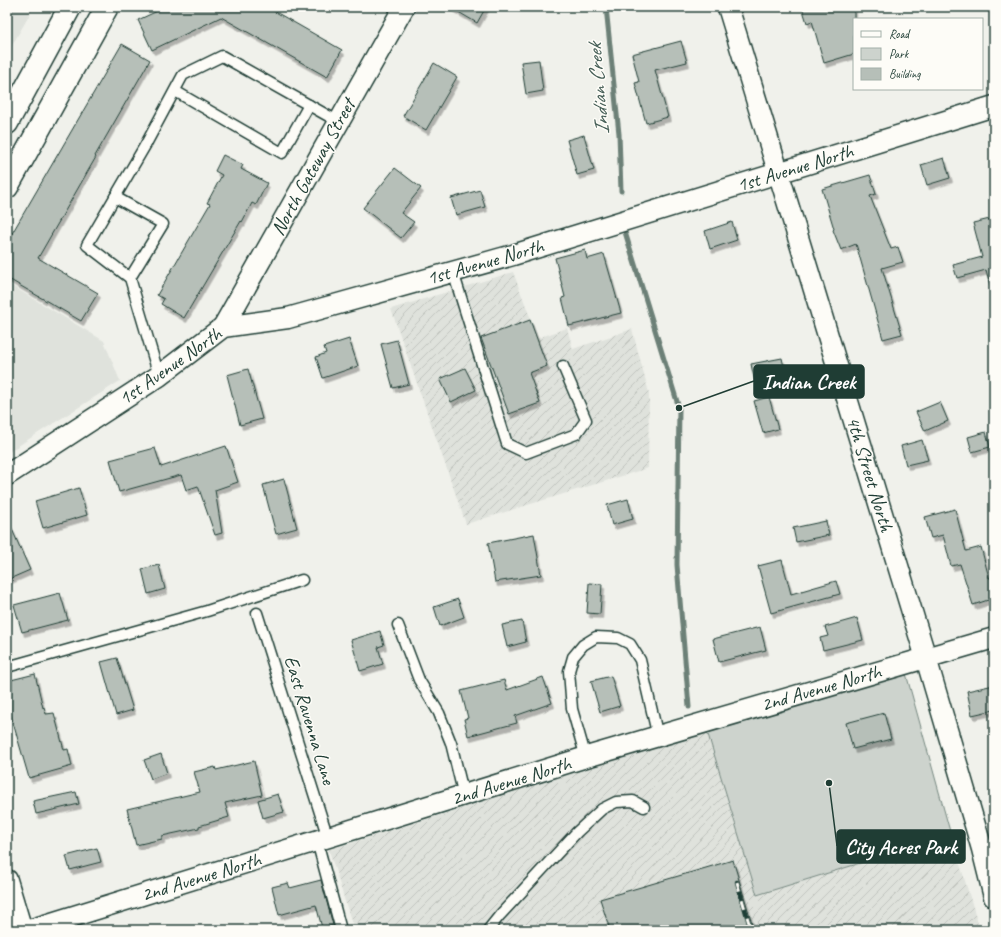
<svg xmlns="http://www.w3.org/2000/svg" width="1001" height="937" viewBox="0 0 1001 937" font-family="Caveat,sans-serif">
<defs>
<pattern id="industrial-furrows" width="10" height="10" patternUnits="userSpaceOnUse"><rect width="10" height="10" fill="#dfe2dc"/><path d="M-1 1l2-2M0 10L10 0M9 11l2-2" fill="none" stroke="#bfc3bd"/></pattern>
<filter id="shadow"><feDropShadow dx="2.5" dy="4.5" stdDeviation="0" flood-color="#0004"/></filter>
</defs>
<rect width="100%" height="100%" fill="#f0f1eb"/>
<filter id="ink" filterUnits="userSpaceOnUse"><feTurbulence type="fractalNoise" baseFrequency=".025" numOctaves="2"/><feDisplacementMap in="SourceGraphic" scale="8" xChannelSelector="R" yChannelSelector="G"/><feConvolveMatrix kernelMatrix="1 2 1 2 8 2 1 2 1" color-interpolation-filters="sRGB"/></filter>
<g filter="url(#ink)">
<g fill="#dfe2dc">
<path d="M7,7H34L7,54Z"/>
<path d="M7,283L104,341L120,381L7,453Z"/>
</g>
<g fill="url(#industrial-furrows)">
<path d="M513,272L538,338L567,328L573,349L632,329L649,393L648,468L466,524L391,309Z"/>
<path d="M707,731L757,895L951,835L980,930H354L329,850Z"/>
</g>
<path fill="#cdd3cd" stroke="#768880" d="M905,670L951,835L757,895L707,731Z"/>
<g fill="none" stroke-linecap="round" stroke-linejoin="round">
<g stroke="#6c8077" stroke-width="5">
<path d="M606,7L619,134L621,191"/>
<path d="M625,232L679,408L677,565L689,707"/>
</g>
</g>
<g fill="#b6bfb8" stroke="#1f3d34" filter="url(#shadow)">
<path d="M166,7H267L342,50L327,77L221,17L152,50L138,20Z"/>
<path d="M450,7H486L477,23Z"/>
<path d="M802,7H854V54L824,63L812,21L807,23Z"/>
<path d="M681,41L687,62L655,70L668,117L646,123L635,83L639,82L632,54Z"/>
<path d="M122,44L150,60L95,156L96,157L38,258L98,293L81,321L7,278V242Z"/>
<path d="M539,60L543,91L526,94L521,62Z"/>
<path d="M434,63L457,77L426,130L403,116Z"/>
<path d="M584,135L594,170L577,175L567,140Z"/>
<path d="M223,155L243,165L241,169L267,183L256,205L252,203L242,222L241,221L184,318L161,304L164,299L157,295L210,204L207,203L222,175L215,171Z"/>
<path d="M944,158L950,178L927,185L921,165Z"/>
<path d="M395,168L421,188L401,213L414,222L401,238L363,208Z"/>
<path d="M870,175L876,194L870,196L891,249L898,247L903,262L882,268L902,334L883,339L856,244L841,250L833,230L834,229L822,189Z"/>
<path d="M480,190L485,207L456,215L451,198Z"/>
<path d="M994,218V284L990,285L986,270L957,278L953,265L982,257L973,223Z"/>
<path d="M732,222L737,240L710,249L705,231Z"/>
<path d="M585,250L587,259L604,254L621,313L569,326L562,298L565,297L555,258Z"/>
<path d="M530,320L547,366L529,373L540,403L509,414L481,338Z"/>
<path d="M349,339L358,366L323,378L316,357L326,353L324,347Z"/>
<path d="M397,340L409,384L393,388L381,344Z"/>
<path d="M782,358L786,376L755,383L751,364Z"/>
<path d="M465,368L476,390L451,402L440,379Z"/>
<path d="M248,369L262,419L240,425L227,375Z"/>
<path d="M769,397L778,429L763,433L754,401Z"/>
<path d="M940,402L948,421L925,431L916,412Z"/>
<path d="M986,432L990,447L972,452L968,437Z"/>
<path d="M922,440L928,460L906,465L901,446Z"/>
<path d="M226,446L238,482L215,490L222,533L215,535L198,486L186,490L181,475L119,492L110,460L155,448L161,467Z"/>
<path d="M284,479L297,528L276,534L263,485Z"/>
<path d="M79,488L87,515L43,528L35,501Z"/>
<path d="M628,499L633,519L612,525L607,505Z"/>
<path d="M955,509L966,551L981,547L989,578L994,577V598L973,605L960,564L951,566L943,535L931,538L925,517Z"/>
<path d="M7,518L30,570L7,580Z"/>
<path d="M826,521L829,535L796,542L793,528Z"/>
<path d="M534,534L541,575L495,582L488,543Z"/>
<path d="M782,560L791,594L836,581L840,594L771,613L758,566Z"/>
<path d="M159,565L165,589L148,594L142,569Z"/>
<path d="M589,583L602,584L600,614L587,613Z"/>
<path d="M60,593L68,620L22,632L14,605Z"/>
<path d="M458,599L464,617L440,626L434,607Z"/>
<path d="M857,618L863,640L823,650L820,638L828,636L825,627Z"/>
<path d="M522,621L526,642L507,647L502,625Z"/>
<path d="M760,627L766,650L719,662L713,639Z"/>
<path d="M380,631L384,645L378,647L383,664L360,671L351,640Z"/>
<path d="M117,658L133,710L116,715L101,662Z"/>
<path d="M35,674L43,708L44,707L46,714L54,713L64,750L68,749L72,766L29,778L7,702V681Z"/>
<path d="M611,676L620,706L600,712L591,681Z"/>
<path d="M543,677L552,703L515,716L517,723L468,736L464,719L468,718L461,691L504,680L507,690Z"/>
<path d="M994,685V710L972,715L967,691Z"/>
<path d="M884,713L891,739L853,749L846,723Z"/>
<path d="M161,754L167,773L151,779L144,760Z"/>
<path d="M254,761L262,795L225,803L229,817L199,826V828L162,836V839L136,845L127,809L200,792L194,772L215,767L216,770Z"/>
<path d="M76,792L79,804L36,814L33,801Z"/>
<path d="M278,794L284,812L263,818L258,800Z"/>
<path d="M97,848L101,862L70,870L66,856Z"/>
<path d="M733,860L754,930H610L600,899Z"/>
<path d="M321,880L333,925L322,928L316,905L279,915L272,887L288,883L290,888Z"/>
</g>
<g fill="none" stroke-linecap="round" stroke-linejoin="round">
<g stroke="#1f3d34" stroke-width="13">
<g id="lane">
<path d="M175,91L282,153L309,105"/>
<path d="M115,197L163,224L130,278"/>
<path d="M453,272L507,444L526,453L576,434L586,420L563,366"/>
<path d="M159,376L130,278L87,245L146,144L183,75L222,56L339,122"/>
<path d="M257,613L328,838"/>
<path d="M398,625L419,680L439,713L451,743L464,796"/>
<path d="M7,667L207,611L302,580"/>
<path d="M586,758L572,709L569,671L573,657L583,645L596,637L618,638L630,644L640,660L658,737"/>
<path d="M317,841L341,930"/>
<path d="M488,930L500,915L577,832L602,809L616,802L633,801L644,807"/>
</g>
</g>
<g stroke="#1f3d34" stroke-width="23">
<g id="street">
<path d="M728,7L926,658L982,849L994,897"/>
<path d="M223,327L404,7"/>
<path d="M7,475L159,376L223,327L288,318L513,255L994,106"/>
<path d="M7,880L22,930"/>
<path d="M29,930L583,758L994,638"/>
</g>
</g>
<g stroke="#1f3d34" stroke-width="25">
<g id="primary">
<path d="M7,123L70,7"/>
<path d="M7,187L107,7"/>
</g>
</g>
<use href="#lane" stroke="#fdfcf7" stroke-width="10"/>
<use href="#street" stroke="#fdfcf7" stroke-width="20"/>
<use href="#primary" stroke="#fdfcf7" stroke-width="22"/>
<g stroke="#1f3d34" stroke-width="4.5">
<path id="rail" d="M737,882L751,930"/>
</g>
<use href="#rail" stroke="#fdfcf7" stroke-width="3" stroke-dasharray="9" stroke-linecap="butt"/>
</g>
</g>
<g text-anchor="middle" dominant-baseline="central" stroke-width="3" stroke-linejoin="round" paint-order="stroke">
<g font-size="20" fill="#1f3d34" stroke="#fdfcf7">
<text transform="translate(313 167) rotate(-61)">North Gateway Street</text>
<text transform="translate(795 168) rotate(-17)">1st Avenue North</text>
<text transform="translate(485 262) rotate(-16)">1st Avenue North</text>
<text transform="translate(170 366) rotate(-35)">1st Avenue North</text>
<text transform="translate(870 474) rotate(73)">4th Street North</text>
<text transform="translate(821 688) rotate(-16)">2nd Avenue North</text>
<text transform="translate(310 720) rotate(73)">East Ravenna Lane</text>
<text transform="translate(511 781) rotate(-17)">2nd Avenue North</text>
<text transform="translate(201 877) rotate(-17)">2nd Avenue North</text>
</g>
<g font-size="21" font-style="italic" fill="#455e56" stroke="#fdfcf7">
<text transform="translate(598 89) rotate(-95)">Indian Creek</text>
</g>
</g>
<path fill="none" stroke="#1f3d34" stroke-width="1.5" d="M679 408L754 381M829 783L837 846"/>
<g fill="#1f3d34" stroke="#fdfcf7" stroke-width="1.5">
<circle cx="679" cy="408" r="4"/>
<circle cx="829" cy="783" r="4"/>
</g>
<g fill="#1f3d34" stroke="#1f3d34" stroke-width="1.5">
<rect x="754" y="365" width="110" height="33" rx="4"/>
<rect x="837" y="830" width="128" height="33" rx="4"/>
</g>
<g font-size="21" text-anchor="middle" font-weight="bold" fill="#fff">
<text x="809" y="389">Indian Creek</text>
<text x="901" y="854">City Acres Park</text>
</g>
<rect width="1001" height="937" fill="none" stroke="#fdfcf7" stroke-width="24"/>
<rect x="12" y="12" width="977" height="913" fill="none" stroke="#1f3d34" stroke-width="1.5" filter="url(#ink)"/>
<rect x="853" y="18" width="130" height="72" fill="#fdfcf7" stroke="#a4b0a9"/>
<rect x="861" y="31" width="20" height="6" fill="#fdfcf7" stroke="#a4b0a9"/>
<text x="889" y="38" font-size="12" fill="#1f3d34">Road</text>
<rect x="861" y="48" width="20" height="12" fill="#cdd3cd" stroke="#a4b0a9"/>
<text x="889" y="58" font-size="12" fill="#1f3d34">Park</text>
<rect x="861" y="68" width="20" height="12" fill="#b6bfb8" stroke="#a4b0a9"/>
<text x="889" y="78" font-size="12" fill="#1f3d34">Building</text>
</svg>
